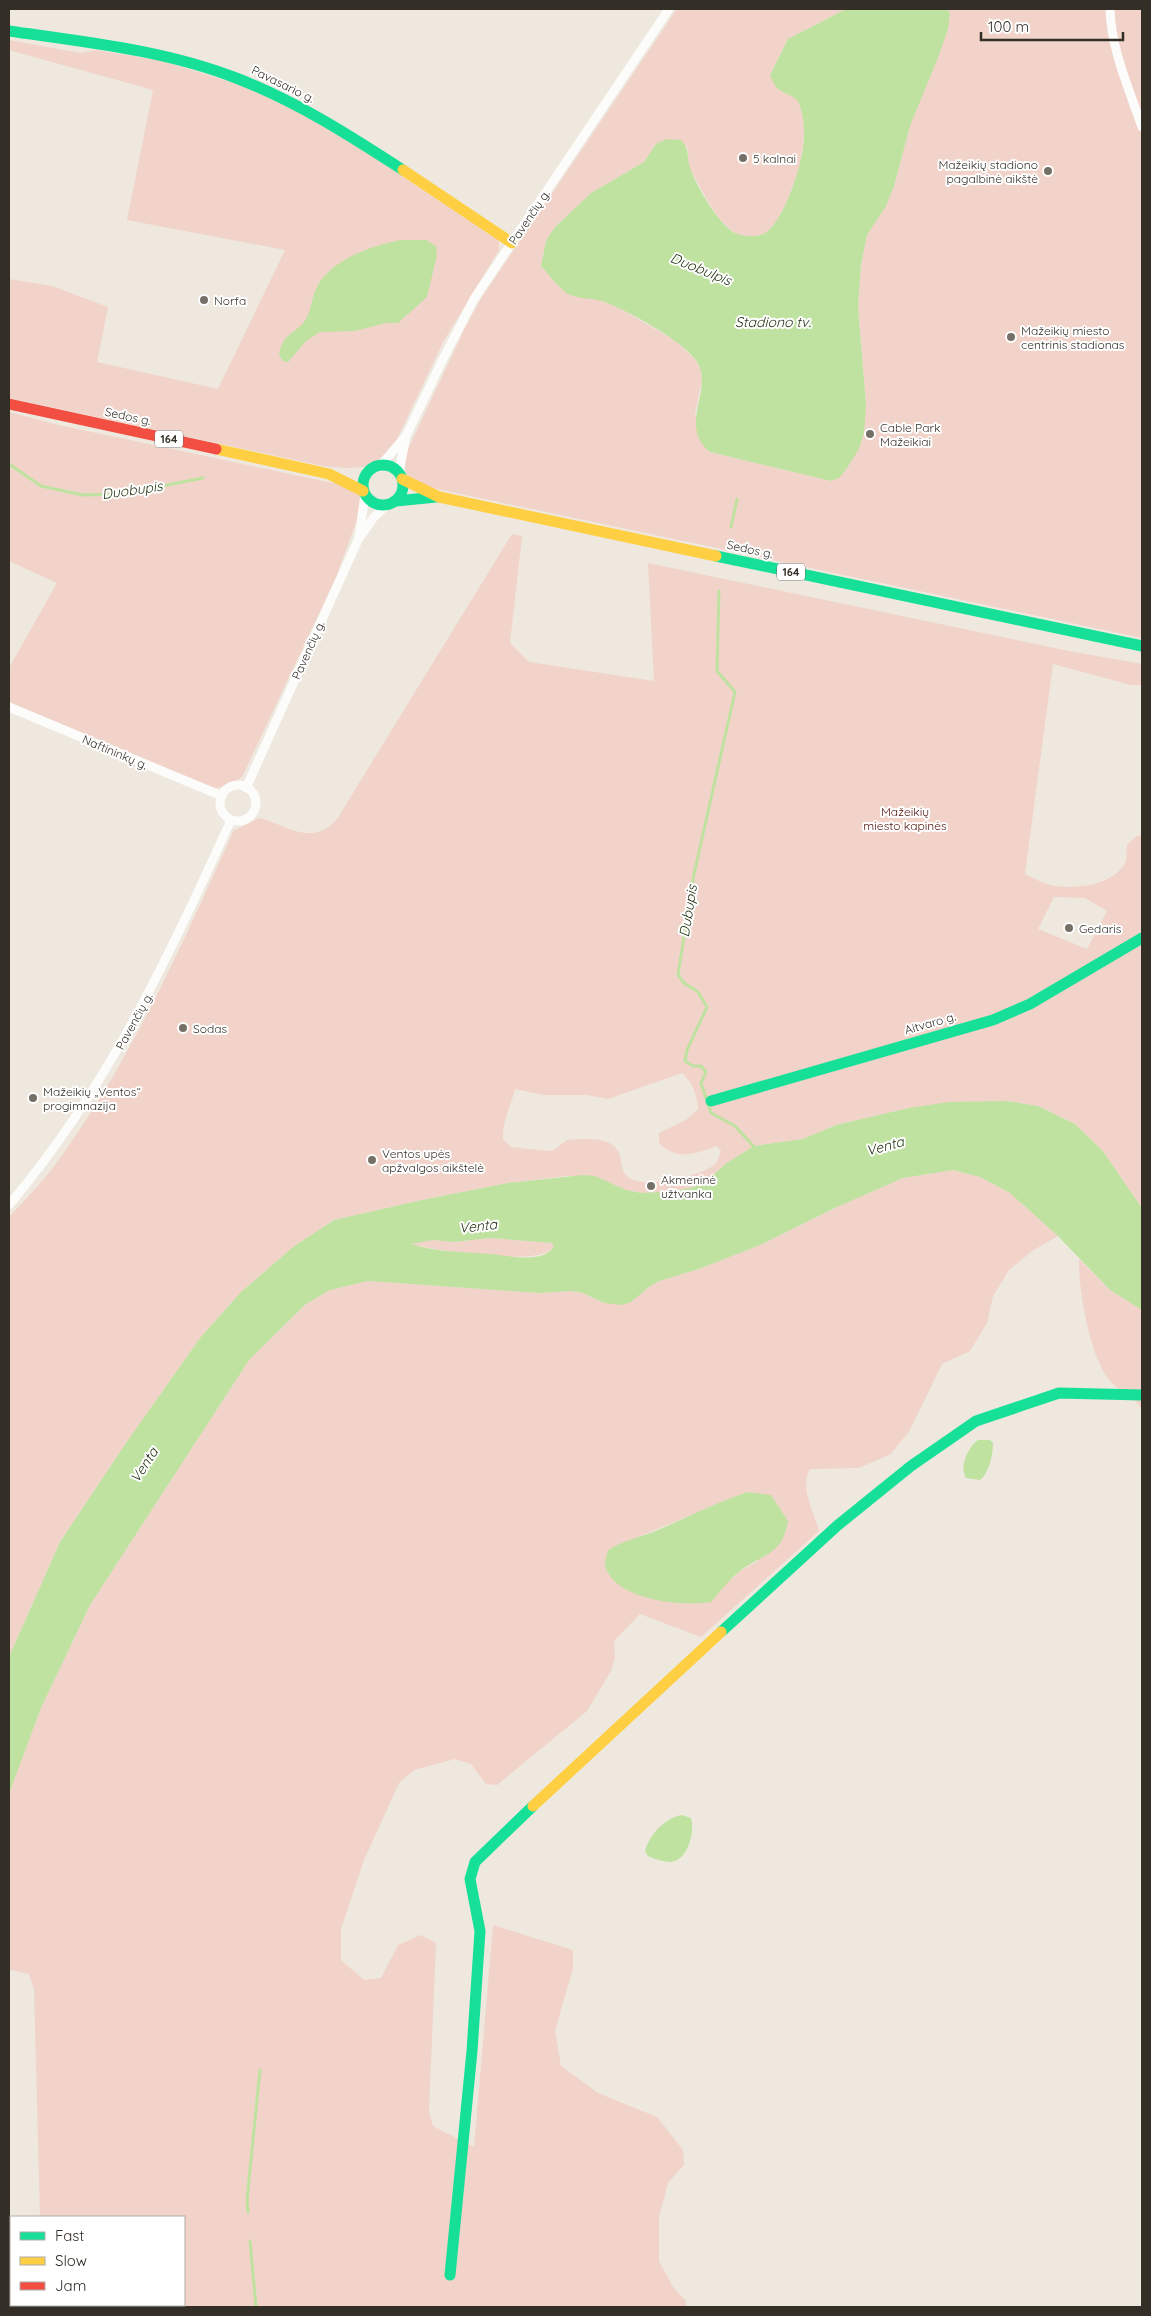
<svg xmlns="http://www.w3.org/2000/svg" width="1151" height="2316" viewBox="0 0 1151 2316" font-family="Quicksand,sans-serif">
<rect width="100%" height="100%" fill="#eee8de"/>
<g fill="#f1d3c9" fill-rule="evenodd">
<path d="M677,9H846L788,39L770,75C780,83 795,92 800,104C805,116 804,134 803,146C802,165 783,223 766,233C734,250 713,211 701,189C697,181 691,173 689,165C688,159 688,152 687,146L656,144L644,162L591,193L554,228L546,241L541,266L569,294L600,300L621,309L677,342L695,359L701,370L702,380L695,414L710,452L831,481L845,471L849,463L866,404L858,307L861,265L867,235L886,206L894,186L910,126L948,29L950,13L947,9H1142V638L423,486L406,474L405,463L408,449L465,328L482,297Z"/>
<path d="M9,40L80,53L97,50L162,61L254,89L336,132L499,241V250L443,342L399,435C379,471 361,470 323,466L9,398V279L52,286L108,307L97,362L218,389L285,250L127,220L153,90L9,50Z"/>
<path d="M9,412L54,424L342,485L359,494L361,498L359,514L336,577L242,777C232,784 225,788 212,788L9,702V668L57,583L9,561Z"/>
<path d="M512,534L522,536L510,643L529,662L654,681L648,563L1069,651L1142,664V685H1131L1053,664L1025,874C1033,878 1042,883 1050,885C1073,890 1115,886 1126,861C1127,857 1126,850 1127,845L1137,836L1142,835V1208L1102,1150L1075,1124L1038,1106L1007,1101L909,1108L836,1125L803,1139L754,1146L728,1162L705,1182L691,1188L674,1191L641,1193L626,1190L595,1176H566L508,1183L422,1200L334,1220L293,1247L241,1292L200,1338L126,1443L60,1542L9,1657V1217C23,1202 39,1186 52,1169C129,1066 181,947 234,830C245,827 251,820 261,818C291,828 313,846 337,819ZM1054,897L1085,898L1107,911L1087,949L1038,929ZM682,1073C693,1083 697,1095 698,1109L686,1120L659,1133V1143C676,1161 696,1154 717,1146L721,1151C720,1155 718,1161 715,1164C703,1176 645,1188 631,1179C623,1175 622,1168 621,1160C617,1134 585,1139 567,1140L554,1150L548,1151L511,1147L503,1139C502,1121 511,1106 515,1089L543,1095H587L608,1099Z"/>
<path d="M953,1170L980,1177L1010,1193L1058,1236L1032,1251L1009,1270L993,1296L987,1323L970,1351L942,1364L910,1430L891,1454L859,1468L810,1469C799,1486 814,1513 819,1531L701,1637L640,1614L614,1641L615,1657L611,1671L587,1711L497,1785L486,1784L471,1764L455,1759L414,1770L399,1783L364,1860L341,1929V1960L364,1980L381,1978L398,1945L421,1935L436,1943L429,2111L433,2126L474,2147L493,1925L573,1950V1968L555,2031L561,2066L598,2093L657,2117L683,2150L684,2165L668,2183L659,2217V2261L673,2287L686,2301V2307H19L20,2305H184V2217H40L34,1990L29,1974L12,1970L9,1972V1794L41,1708L90,1605L249,1360L306,1304L330,1290L368,1281L540,1293L571,1291L583,1293L604,1303L631,1302L649,1287L659,1281L699,1269L760,1245L837,1207L903,1178ZM748,1492L758,1561L740,1571L729,1581L640,1536Z"/>
<path d="M490,1238L552,1243L554,1246C542,1269 433,1249 409,1244L433,1240L454,1242Z"/>
<path d="M1079,1259L1110,1290L1142,1310V1409C1135,1397 1120,1392 1111,1382C1090,1359 1078,1289 1079,1259Z"/>
</g>
<g fill="#bfe2a0" fill-rule="evenodd">
<path d="M846,9H947L950,13L948,29L939,55L910,126L894,186L886,206L867,235L861,265L858,307L866,404L864,433L859,449L845,471L839,478L831,481L710,452C676,424 717,388 695,359C681,340 625,309 602,301C592,298 577,299 568,294C558,287 549,275 541,266L546,241L554,228L591,193L644,162L656,144L667,139L681,140C689,148 687,155 689,164C694,183 718,224 735,233C745,237 760,238 768,231C785,216 800,170 803,148C805,135 804,118 800,106C796,94 786,96 777,88C774,85 772,79 770,75L788,39Z"/>
<path d="M400,240H426L436,246L437,255L427,297L398,323H386L355,331L320,332L306,341L288,362L283,361L279,355C283,333 292,336 304,322C311,314 311,299 316,289C329,260 371,246 400,240Z"/>
<path d="M1007,1101L1038,1106L1075,1124L1102,1150L1142,1208V1310L1110,1290L1058,1236L1010,1193L980,1177L953,1170L903,1178L837,1207L760,1245L699,1269L659,1281L649,1287L631,1302L623,1305L604,1303L583,1293L571,1291L540,1293L368,1281L330,1290L306,1304L249,1360L90,1605L41,1708L9,1794V1657L60,1542L126,1443L200,1338L241,1292L293,1247L334,1220L422,1200L508,1183L583,1175L595,1176L626,1190L641,1193L674,1191L691,1188L705,1182L728,1162L754,1146L803,1139L836,1125L909,1108L949,1102ZM490,1238L552,1243L554,1246C545,1264 508,1256 492,1254C464,1252 437,1252 411,1244L433,1240L454,1242Z"/>
<path d="M978,1440H990L993,1443C993,1454 989,1473 980,1480L966,1478C959,1467 968,1447 978,1440Z"/>
<path d="M748,1492L771,1495L788,1521C782,1556 764,1553 740,1571C729,1579 720,1592 711,1602C682,1607 613,1600 605,1565C605,1561 607,1554 608,1550C624,1540 641,1537 658,1530C688,1517 717,1502 748,1492Z"/>
<path d="M681,1815L691,1818C695,1830 689,1856 675,1861C668,1864 655,1859 648,1856L645,1851C650,1834 664,1819 681,1815Z"/>
</g>
<g fill="none" stroke-linecap="round" stroke-linejoin="round">
<g stroke="#bfe2a0" stroke-width="3">
<path d="M9,464L41,486L83,495L121,494L203,478"/>
<path d="M731,527L737,499"/>
<path d="M719,591L717,671L735,692L694,874L678,975L684,983L698,992L707,1007L687,1050L685,1061L693,1066H701L706,1072L701,1083L711,1113L735,1126L755,1148"/>
<path d="M248,2212L247,2200L260,2070"/>
<path d="M250,2241L256,2307"/>
</g>
<g stroke="#fcfcfa" stroke-width="9">
<path d="M1110,9C1111,49 1129,89 1142,127"/>
<path d="M381,465L406,436"/>
<path d="M399,472L406,436L442,361L474,299L669,9"/>
<path d="M359,537L365,495"/>
<path d="M9,707L222,796"/>
<circle cx="238" cy="803" r="18"/>
<path d="M246,788L358,540L374,517L387,505"/>
<path d="M9,1205C108,1088 168,958 231,820"/>
</g>
<g stroke="#16e098" stroke-width="11">
<path d="M9,31C85,42 164,50 236,78C296,101 349,135 403,170"/>
<circle cx="383" cy="485" r="20"/>
<path d="M396,501L436,497"/>
<path d="M716,556L1142,646"/>
<path d="M711,1101L993,1020L1030,1004L1142,938"/>
<path d="M721,1632L838,1525L911,1466L976,1421L1059,1393L1142,1395"/>
<path d="M450,2275L472,2051L480,1931L470,1879L475,1862L533,1806"/>
</g>
<g stroke="#ffcf43" stroke-width="11">
<path d="M403,170L512,243"/>
<path d="M216,449L329,474L363,491"/>
<path d="M402,479L439,497L716,556"/>
<path d="M533,1806L721,1632"/>
</g>
<path stroke="#f24e42" stroke-width="11" d="M9,404L216,449"/>
</g>
<g fill="#747067" stroke="#fff" stroke-width="2">
<circle cx="743" cy="158" r="5"/>
<circle cx="1048" cy="171" r="5"/>
<circle cx="204" cy="300" r="5"/>
<circle cx="1011" cy="337" r="5"/>
<circle cx="870" cy="434" r="5"/>
<circle cx="1069" cy="928" r="5"/>
<circle cx="183" cy="1028" r="5"/>
<circle cx="33" cy="1098" r="5"/>
<circle cx="372" cy="1160" r="5"/>
<circle cx="651" cy="1186" r="5"/>
</g>
<g text-anchor="middle" dominant-baseline="central" stroke-width="4" stroke-linejoin="round" paint-order="stroke">
<g fill="#fff" stroke="#706d68" stroke-width="1">
<rect x="155" y="430.5" width="28" height="17" rx="4"/>
<rect x="777" y="563.5" width="28" height="17" rx="4"/>
</g>
<g font-size="11" font-weight="bold" fill="#332f27">
<text x="169" y="439">164</text>
<text x="791" y="572">164</text>
</g>
<g font-size="12" fill="#332f27" stroke="#fff">
<text transform="translate(283 84) rotate(26)">Pavasario g.</text>
<text transform="translate(529 217) rotate(-56)">Pavenčių g.</text>
<text transform="translate(128 416) rotate(12)">Sedos g.</text>
<text transform="translate(750 549) rotate(12)">Sedos g.</text>
<text transform="translate(308 650) rotate(-66)">Pavenčių g.</text>
<text transform="translate(115 752) rotate(23)">Naftininkų g.</text>
<text transform="translate(134 1021) rotate(-61)">Pavenčių g.</text>
<text transform="translate(930 1023) rotate(-16)">Aitvaro g.</text>
</g>
<g font-size="12" fill="#332f27" stroke="#fff" text-anchor="start">
<text x="753" y="158">5 kalnai</text>
<text x="1038" y="164" text-anchor="end">Mažeikių stadiono<tspan x="1038" dy="14">pagalbinė aikštė</tspan></text>
<text x="214" y="300">Norfa</text>
<text x="1021" y="330">Mažeikių miesto<tspan x="1021" dy="14">centrinis stadionas</tspan></text>
<text x="880" y="427">Cable Park<tspan x="880" dy="14">Mažeikiai</tspan></text>
<text x="1079" y="928">Gedaris</text>
<text x="193" y="1028">Sodas</text>
<text x="43" y="1091">Mažeikių „Ventos“<tspan x="43" dy="14">progimnazija</tspan></text>
<text x="382" y="1153">Ventos upės<tspan x="382" dy="14">apžvalgos aikštelė</tspan></text>
<text x="661" y="1179">Akmeninė<tspan x="661" dy="14">užtvanka</tspan></text>
</g>
<g font-size="12" fill="#511108" stroke="#fff">
<text x="905" y="811">Mažeikių<tspan x="905" dy="14">miesto kapinės</tspan></text>
</g>
<g font-size="14" font-style="italic" fill="#1e310d" stroke="#fff">
<text transform="translate(701 269) rotate(22)">Duobulpis</text>
<text x="773" y="322">Stadiono tv.</text>
<text transform="translate(132 490) rotate(-8)">Duobupis</text>
<text transform="translate(688 911) rotate(-81)">Dubupis</text>
<text transform="translate(885 1146) rotate(-15)">Venta</text>
<text transform="translate(478 1226) rotate(-6)">Venta</text>
<text transform="translate(144 1465) rotate(-57)">Venta</text>
</g>
</g>
<rect width="1151" height="2316" fill="none" stroke="#332f27" stroke-width="20"/>
<rect x="10" y="2216" width="175" height="90" fill="#ffffff" stroke="#adaca9"/>
<rect x="20" y="2232" width="25" height="8" fill="#16e098" stroke="#adaca9"/>
<text x="55" y="2241" font-size="15" fill="#332f27">Fast</text>
<rect x="20" y="2257" width="25" height="8" fill="#ffcf43" stroke="#adaca9"/>
<text x="55" y="2266" font-size="15" fill="#332f27">Slow</text>
<rect x="20" y="2282" width="25" height="8" fill="#f24e42" stroke="#adaca9"/>
<text x="55" y="2291" font-size="15" fill="#332f27">Jam</text>
<path d="M981 32v8h142v-8" fill="none" stroke="#332f27" stroke-width="2.5"/>
<text x="988" y="32" font-size="15" fill="#332f27" stroke="#ffffff" stroke-width="4" paint-order="stroke">100 m</text>
</svg>
